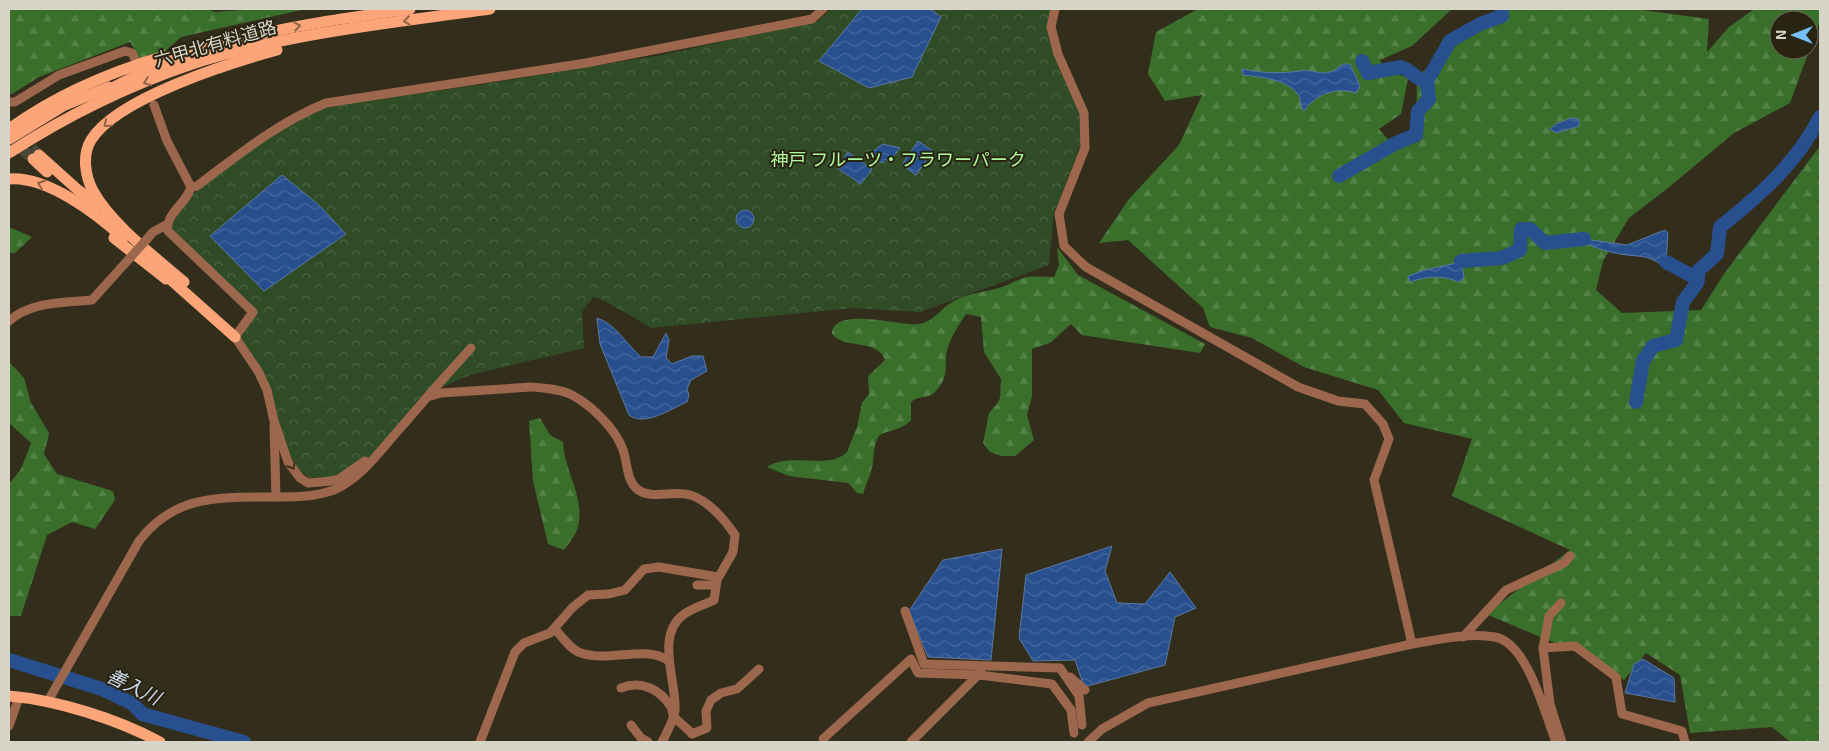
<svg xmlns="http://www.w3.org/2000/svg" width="1829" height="751" viewBox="0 0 1829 751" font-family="'Exo 2','Noto Sans JP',sans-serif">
<defs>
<pattern id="forest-firs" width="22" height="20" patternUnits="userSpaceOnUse" patternTransform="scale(1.25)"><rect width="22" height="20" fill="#396e2b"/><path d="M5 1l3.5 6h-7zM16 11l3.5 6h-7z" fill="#558248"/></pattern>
<pattern id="park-crowns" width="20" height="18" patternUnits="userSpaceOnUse" patternTransform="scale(1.25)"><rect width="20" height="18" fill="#2f4c27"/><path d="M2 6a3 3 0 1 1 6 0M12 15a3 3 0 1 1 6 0" fill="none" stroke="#4c6545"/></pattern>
<pattern id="water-waves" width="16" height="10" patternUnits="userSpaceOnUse" patternTransform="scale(1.25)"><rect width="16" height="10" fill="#28508f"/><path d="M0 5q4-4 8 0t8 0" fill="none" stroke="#46689d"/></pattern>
</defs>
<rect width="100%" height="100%" fill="#332e1c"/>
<g fill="url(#forest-firs)" fill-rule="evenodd">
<path d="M9,9H209L214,12L256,9H306L181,37L154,61L144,64L130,42L39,77L12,94H9Z"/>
<path d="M1198,9H1452L1412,46L1380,60L1385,69L1408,78L1401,114L1379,129L1390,142L1416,130L1417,77L1472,29L1508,9H1635L1709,19L1707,52L1729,27L1754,9H1819L1820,21L1790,103L1734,133L1668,188L1629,218L1603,261L1596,290L1622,313L1701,310L1724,274L1820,146V742H1790L1772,727L1690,733L1680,675L1646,653L1624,680L1576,652L1486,614L1570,550L1452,496L1472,439L1404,423L1378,390L1304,367L1252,338L1210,327L1203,308L1128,240L1099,243L1129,199L1179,145L1202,95L1165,101L1148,74L1156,32ZM1779,20H1809V50H1779Z"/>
<path d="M9,227L32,237L15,253H9Z"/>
<path d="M1057,247L1078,275L1205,344L1200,353L1082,335L1071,324L1050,343L1032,349V396L1027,415L1034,440L1015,456H1002L990,452L983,443L989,413L997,404L1000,398L1001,379L984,352L981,317L966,314C960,323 953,334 949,344C941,363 953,373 935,392C929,399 919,395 911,402V420C900,432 885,430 879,436C872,445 875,460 871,471C869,479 865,486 863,494L857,493L848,483L789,476L767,467C791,451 828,471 847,452L857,427L862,403L869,394L868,376L885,360C877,338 845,350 832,334C833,305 902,327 919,324C934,322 942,307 954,301C967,293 987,292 1002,287C1010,284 1018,279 1027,277C1035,276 1045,277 1054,277L1059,265Z"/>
<path d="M9,362L24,378L31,403L49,433L44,454L57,474L113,491L115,500L95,529L72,522L47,535L21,616H9V484L21,469L31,443L9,423Z"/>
<path d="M540,418L550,435L563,442C564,471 585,496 578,527C576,535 568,544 564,550L548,544L533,481L529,421Z"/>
</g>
<path fill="url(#park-crowns)" d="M831,9H1053L1049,26L1081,114V145L1054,213L1049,265L920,312L852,308L652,328L603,300L593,297L582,312L584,348L470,375L422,396L365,463L346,476L310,478L296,468L275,420L265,380L235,337L255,311L169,227C176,216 184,202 194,193C227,163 287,121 329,106L498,82L661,55L818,21Z"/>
<g fill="url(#water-waves)" stroke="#5c78a0">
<path d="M862,9H930L941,17L912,77L869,88L819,61Z"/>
<path d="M1343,64H1350L1360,86L1356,93C1336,86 1315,95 1304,111C1300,106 1301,101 1299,96C1289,79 1260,77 1243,75L1242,69C1261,73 1280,74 1299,71C1318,68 1323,81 1343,64Z"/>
<path d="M1571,118L1579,119V126L1556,133L1550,129L1556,124Z"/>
<path d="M918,141L933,151L916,175L902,165Z"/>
<path d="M883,144L900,148L889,162L885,159L882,163L869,154Z"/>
<path d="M848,152L872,169L861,184L837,168Z"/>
<path d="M282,175L319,205L346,234L264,291L210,236Z"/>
<circle cx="745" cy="219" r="9"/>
<path d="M1665,230L1668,233L1666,262L1662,265C1646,254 1638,257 1620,254C1607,252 1594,247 1581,242L1584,239L1627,245Z"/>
<path d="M1461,262L1464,277L1459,282C1444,275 1426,276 1410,282L1408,276L1425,270Z"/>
<path d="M597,318C616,324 626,344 641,357H653L666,333L669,340L666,358L672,364L692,356H703L707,371L691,380L687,389L689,395L687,402C670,409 645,427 629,415L600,344Z"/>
<path d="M1112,546L1105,571L1117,603L1145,604L1170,572L1196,608L1175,617L1165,665L1084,687L1075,660L1033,661L1019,638L1026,575Z"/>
<path d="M1002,549L991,660L928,657L909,611L943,560Z"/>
<path d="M1643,659L1674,678L1675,702L1625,693L1634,664Z"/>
</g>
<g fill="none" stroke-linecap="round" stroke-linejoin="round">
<g stroke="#28508f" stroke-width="14">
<path d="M1362,61L1368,73L1401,67C1412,70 1415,80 1427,81"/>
<path d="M1339,176L1396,143L1416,135L1418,111L1429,99L1427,81L1450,41L1480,24L1502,16V9"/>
<path d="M1461,261L1502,258L1520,250L1521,229H1530L1545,243L1584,239"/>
<path d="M1666,262L1698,279"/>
<path d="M1636,402L1643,361L1653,346L1676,340L1683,302L1697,283L1699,270L1717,254L1720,227C1759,196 1797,163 1820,117"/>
<path d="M9,660L102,689L133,704L142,714L244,742"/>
</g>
<g stroke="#4c4736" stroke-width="11" stroke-dasharray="11 5.5" stroke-linecap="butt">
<path d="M19,137L39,155"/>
<path d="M9,138L33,159"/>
</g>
<g stroke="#9c674d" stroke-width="9">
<path d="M1055,9L1051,27L1058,54L1084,113L1085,148L1059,214L1064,246L1086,267L1298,387L1338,401L1365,404L1383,424L1389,439L1374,480L1412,644L1148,703L1102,729L1088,742"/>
<path d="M9,102H15L59,75L125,51L132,53L137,63"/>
<path d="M154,105L167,141L191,187C188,202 164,215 168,231L253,312L235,337L258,371L267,390L274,421L288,462L300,478L308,483L332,481L339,479L365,461"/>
<path d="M191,187L197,186C238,155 279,122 326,103L586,63L812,19L823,9"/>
<path d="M147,239L153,232L166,225"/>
<path d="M9,321C32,301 63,303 92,300L129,259"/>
<path d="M427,397L441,393L531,387C544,388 560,389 572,395C591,405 616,429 623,450C628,464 626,479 637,489C650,500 674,490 690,495C708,500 725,520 735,535L733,552L717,580L714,600C704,605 692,608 683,615C655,636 677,682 675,711C673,722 667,732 662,742"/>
<path d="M274,426L276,497"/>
<path d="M697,585H716"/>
<path d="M905,611L924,664L1060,668L1079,696L1082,725"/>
<path d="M555,629C562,637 571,650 581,653C611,663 645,644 669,661"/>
<path d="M1463,637L1506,590L1564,563L1570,556"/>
<path d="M1412,644C1437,640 1469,632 1495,637C1528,643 1545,715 1556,742"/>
<path d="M1543,648L1549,616L1561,603"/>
<path d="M1070,677L1085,690"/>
<path d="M621,688C641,680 660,689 671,707C673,711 672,715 675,718C680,723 687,728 692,734L707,728L706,711L711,700L721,693L737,689L759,669"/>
<path d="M48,701L139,541C178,490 229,498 285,497C302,497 318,496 334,490C363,477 382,448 403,425C425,399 448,373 471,348"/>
<path d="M631,725L641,738L648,742"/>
<path d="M9,726L19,697"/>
<path d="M823,739L911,659L918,673L979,675L1052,684L1071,710L1074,733"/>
<path d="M480,742L515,652L524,643L550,633L573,607L588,595L609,594L625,590L644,569L659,567L718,577"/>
<path d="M911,742L981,672"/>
<path d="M1562,742L1550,704L1543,648L1575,646L1616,677L1622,714L1682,731L1685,742"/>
</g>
<g stroke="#fca579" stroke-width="11">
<path d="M103,93C203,37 298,25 410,9"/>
<path d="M9,129C56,95 110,72 165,56"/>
<path d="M9,139L63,106L109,87"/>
<path d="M9,153C66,116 127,86 192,64C288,33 391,23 490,9"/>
<path d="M39,155L78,190L100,206"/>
<path d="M33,159L47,172"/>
<path d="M9,179C47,176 96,213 123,238"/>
<path d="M114,238L166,279"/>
<path d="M162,272L235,337"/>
<path d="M184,282C155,257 111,224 93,191C85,176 82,155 91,140C117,98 230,63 277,50"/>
<path d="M9,696C57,700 117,719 160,742"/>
</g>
<path stroke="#9c674d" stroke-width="9" d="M129,259L147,239"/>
</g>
<defs><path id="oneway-chevron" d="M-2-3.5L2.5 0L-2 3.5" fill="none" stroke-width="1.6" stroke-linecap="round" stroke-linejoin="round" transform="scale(1.25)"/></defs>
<g stroke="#926446">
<use href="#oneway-chevron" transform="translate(407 21) rotate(172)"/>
<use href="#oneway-chevron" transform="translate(297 26) rotate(-9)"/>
<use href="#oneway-chevron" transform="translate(147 82) rotate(158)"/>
<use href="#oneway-chevron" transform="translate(107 124) rotate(140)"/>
<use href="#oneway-chevron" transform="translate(41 184) rotate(-160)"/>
</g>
<use stroke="#40311e" href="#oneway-chevron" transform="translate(292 466) rotate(60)"/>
<g text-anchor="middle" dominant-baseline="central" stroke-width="4" stroke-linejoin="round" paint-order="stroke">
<g font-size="18" fill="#d7d4c8" stroke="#292412">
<text transform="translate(215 43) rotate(-16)">六甲北有料道路</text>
</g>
<g font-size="18" fill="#adf99b" stroke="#292412">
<text x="898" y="159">神戸 フルーツ・フラワーパーク</text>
</g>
<g font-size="19" font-style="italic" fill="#cdd9ec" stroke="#292412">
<text transform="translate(134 686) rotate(26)">善入川</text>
</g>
</g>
<rect width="1829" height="751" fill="none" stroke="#d7d4c8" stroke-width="20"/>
<g transform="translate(1794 35) rotate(270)"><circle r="24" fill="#292412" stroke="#6f6a5b"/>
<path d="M0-4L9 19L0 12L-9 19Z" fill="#75c0f6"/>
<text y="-8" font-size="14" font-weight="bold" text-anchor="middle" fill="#d7d4c8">N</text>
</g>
</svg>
